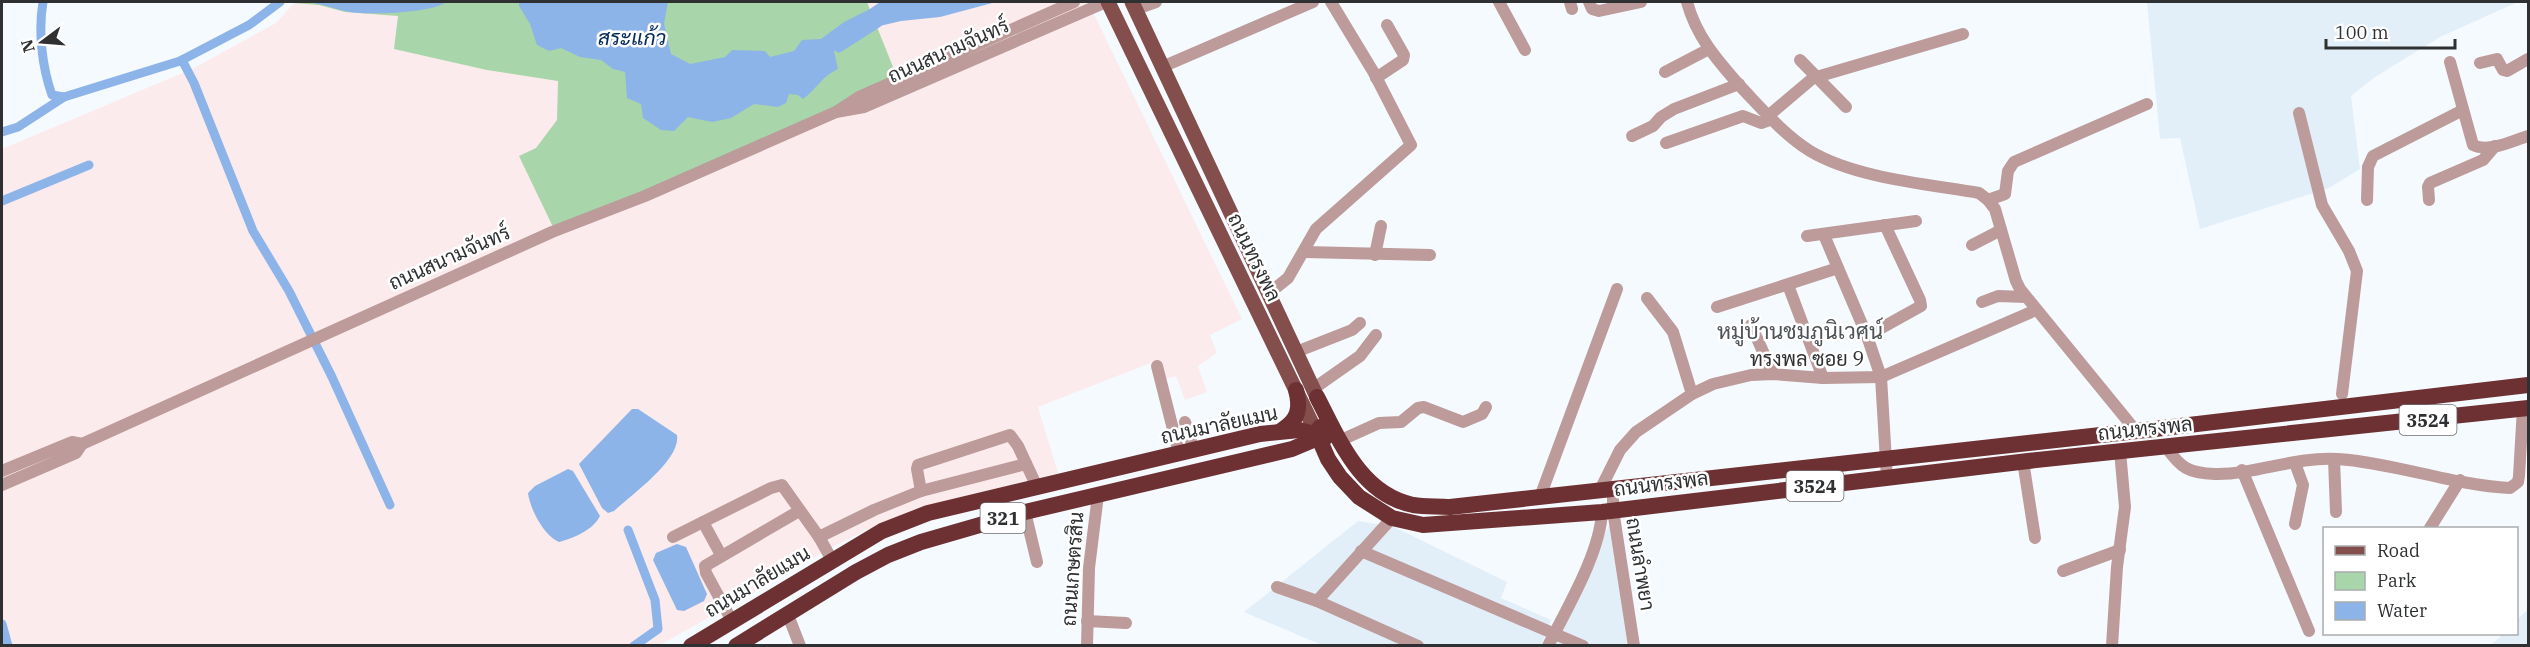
<svg xmlns="http://www.w3.org/2000/svg" width="2530" height="647" viewBox="0 0 2530 647" font-family="'IBM Plex Serif',Sarabun,serif">
<rect width="100%" height="100%" fill="#f5fafe"/>
<g fill="#e2eff9">
<path d="M2147,2H2518L2440,37L2375,77L2351,96L2360,169L2329,188L2200,229L2180,138L2160,139Z"/>
<path d="M1612,520L1632,645L1548,646Z"/>
<path d="M1358,521L1394,527L1507,582L1501,598L1551,620L1541,645L1324,646L1244,612Z"/>
<path d="M2528,609V645H2491L2503,634H2516L2517,620Z"/>
</g>
<path fill="#fcebec" d="M295,2H1088L1242,319L1210,335L1217,353L1198,366L1207,392L1185,400L1176,376L1158,381L1153,362L1038,407L1058,473L921,507L886,521L844,541L660,645L2,646V149L192,69L276,23Z"/>
<path fill="#a8d5a9" d="M281,2H867L897,77L836,112L645,196L553,227L519,156L536,148L557,120L558,81L487,70L394,49L398,16L345,12L319,5Z"/>
<g fill="#8db4e8">
<path d="M305,2H446C433,13 363,16 345,11C331,8 320,3 305,2Z"/>
<path d="M519,2H668L664,24L671,54L690,64L725,57L732,50L765,51L770,57L794,51L802,40L821,39L844,22L870,9L880,2H996L940,17L901,21L871,28L834,51L838,69C821,77 818,88 803,99L798,95L789,94L786,103L778,107L754,104L731,118L712,122L688,117L674,131L661,130L643,118L641,104L627,98L625,72L613,69L601,60L580,57L561,48L549,51L537,45L530,24L519,6Z"/>
<path d="M632,409H638L677,435C681,460 632,494 614,511L608,513L602,508L579,464Z"/>
<path d="M568,469L573,471L600,516C593,530 574,538 559,542C544,536 530,509 528,493L535,486Z"/>
<path d="M677,544L686,547L707,594L704,601L684,611L677,610L653,560L656,553Z"/>
</g>
<g fill="none" stroke-linecap="round" stroke-linejoin="round">
<g stroke="#8db4e8" stroke-width="9">
<path d="M43,2C38,31 42,67 52,95L64,97L180,61L249,25L280,2"/>
<path d="M839,48L878,23"/>
<path d="M182,60L194,83L253,231L289,291L332,377L390,505"/>
<path d="M2,132L18,127L64,97"/>
<path d="M2,201L89,165"/>
<path d="M628,530L655,600L658,629L634,646"/>
<path d="M2,624L8,646"/>
</g>
<g stroke="#bc9b9a" stroke-width="12">
<path d="M1074,2L859,97L836,112L864,107L1106,2"/>
<path d="M1499,2L1525,50"/>
<path d="M1570,2L1572,9"/>
<path d="M1589,2L1592,9L1599,11L1641,2"/>
<path d="M1687,2C1696,36 1717,60 1740,86C1762,109 1783,134 1810,151C1855,178 1927,184 1979,193L1988,200L1995,209L2016,281L2020,289L2136,431"/>
<path d="M1136,9L1156,2"/>
<path d="M1800,60L1846,107"/>
<path d="M2450,62L2473,145C2489,153 2512,141 2528,136"/>
<path d="M2480,63L2497,59L2503,70L2507,71L2528,59"/>
<path d="M1162,67L1313,2"/>
<path d="M1665,72L1709,49"/>
<path d="M1376,78L1403,60L1404,55L1387,25"/>
<path d="M2299,113L2322,205L2349,251L2357,271L2342,394"/>
<path d="M1768,116L1813,78L1963,34"/>
<path d="M1632,136L1653,126L1661,117L1674,109L1739,84"/>
<path d="M1666,143L1743,116L1761,123L1772,119"/>
<path d="M1988,200L2005,194L2008,171L2014,162L2147,104"/>
<path d="M2367,200L2368,167L2373,156L2463,110"/>
<path d="M2429,200L2428,187L2430,183L2483,160L2495,146"/>
<path d="M1824,235L1867,336L1881,377L1887,478"/>
<path d="M1807,236L1916,221"/>
<path d="M1972,245L2001,230"/>
<path d="M1305,252L1430,255"/>
<path d="M1375,255L1381,226"/>
<path d="M1788,285L1823,378"/>
<path d="M1268,294L1288,278L1316,229L1411,145L1374,73L1331,2"/>
<path d="M1647,298L1673,332L1692,394"/>
<path d="M1982,302L1998,296L2026,297"/>
<path d="M1717,307L1838,268"/>
<path d="M1751,325L1773,374"/>
<path d="M1867,336L1921,306L1920,300L1885,225"/>
<path d="M1296,352L1352,330L1360,323"/>
<path d="M1157,366L1179,453"/>
<path d="M1313,389L1360,356L1376,335"/>
<path d="M1185,422L1194,450"/>
<path d="M1339,441L1379,423L1401,422L1418,408L1424,407L1463,422L1482,414L1486,407"/>
<path d="M82,444L552,232L645,196L836,112"/>
<path d="M2166,447C2181,468 2188,473 2215,474C2255,475 2296,456 2338,459C2395,463 2452,485 2510,488L2518,482L2519,476L2523,408"/>
<path d="M2334,459L2336,512"/>
<path d="M2023,461L2035,538"/>
<path d="M2295,463L2303,485L2295,524"/>
<path d="M2242,470L2309,631"/>
<path d="M2,471L72,442L82,444L76,453L2,485"/>
<path d="M1613,488V510L1634,646"/>
<path d="M1600,490L1620,450L1636,432L1692,394L1713,384L1751,375L1773,374L1823,378L1881,377L2036,310"/>
<path d="M921,491L1026,464"/>
<path d="M1540,497L1617,289"/>
<path d="M1025,512L1037,562"/>
<path d="M1392,518L1317,601L1418,646"/>
<path d="M703,522L721,555"/>
<path d="M2430,528L2460,480"/>
<path d="M673,537L771,488L782,485L819,537L874,510L921,491L917,469L918,465L1010,435L1018,446L1037,487"/>
<path d="M819,537L832,560"/>
<path d="M1361,551L1583,646"/>
<path d="M2063,571L2120,550"/>
<path d="M1277,587L1317,601"/>
<path d="M788,615L800,646"/>
<path d="M732,621L706,573L705,566L799,511"/>
<path d="M1087,621L1126,623"/>
<path d="M1087,646L1089,568L1098,495"/>
<path d="M1548,646C1567,608 1600,553 1602,512"/>
<path d="M2112,646L2117,567L2125,507L2120,451"/>
</g>
<g stroke="#844e4d" stroke-width="15">
<path d="M1108,2L1317,434"/>
<path d="M1132,2L1317,397"/>
</g>
<g stroke="#6e3133" stroke-width="16">
<path d="M1317,397C1339,439 1360,494 1413,505C1425,507 1437,506 1450,507L2155,429L2528,385"/>
<path d="M1282,430C1298,420 1301,409 1296,390"/>
<path d="M1317,434L1328,459L1340,477L1359,497L1392,518L1423,525L1602,512L2028,461L2528,408"/>
<path d="M691,646L882,531L928,513L1260,434L1299,430L1326,437"/>
<path d="M736,646L856,572L888,555L921,542L1025,512L1292,449L1311,441L1320,427"/>
</g>
</g>
<g text-anchor="middle" dominant-baseline="central" stroke-width="5" stroke-linejoin="round" paint-order="stroke">
<g fill="#fff" stroke="#6d6e70" stroke-width="1.5">
<rect x="2399.5" y="405" width="57" height="30" rx="4.5"/>
<rect x="1786.5" y="471" width="57" height="30" rx="4.5"/>
<rect x="980.5" y="503" width="45" height="30" rx="4.5"/>
</g>
<g font-size="18" font-weight="bold" fill="#2e3032">
<text x="2428" y="420">3524</text>
<text x="1815" y="486">3524</text>
<text x="1003" y="518">321</text>
</g>
<g font-size="20" fill="#2e3032" stroke="#fff">
<text transform="translate(948 50) rotate(-24)">ถนนสนามจันทร์</text>
<text transform="translate(449 257) rotate(-24)">ถนนสนามจันทร์</text>
<text transform="translate(1255 257) rotate(64)">ถนนทรงพล</text>
<text x="1807" y="358">ทรงพล ซอย 9</text>
<text transform="translate(1219 424) rotate(-12)">ถนนมาลัยแมน</text>
<text transform="translate(2145 428) rotate(-6)">ถนนทรงพล</text>
<text transform="translate(1661 483) rotate(-7)">ถนนทรงพล</text>
<text transform="translate(1641 564) rotate(81)">ถนนลำพยา</text>
<text transform="translate(1072 569) rotate(-86)">ถนนเกษตรสิน</text>
<text transform="translate(757 581) rotate(-31)">ถนนมาลัยแมน</text>
</g>
<g font-size="21" font-style="italic" fill="#032957" stroke="#fff">
<text x="632" y="37">สระแก้ว</text>
</g>
<g font-size="22" fill="#4d5357" stroke="#fff">
<text x="1800" y="330">หมู่บ้านชมภูนิเวศน์</text>
</g>
</g>
<rect width="2530" height="647" fill="none" stroke="#2e3032" stroke-width="6"/>
<rect x="2323" y="527" width="195" height="108" fill="#ffffff" stroke="#abacad" stroke-width="1.5"/>
<rect x="2335" y="546" width="30" height="9" fill="#844e4d" stroke="#abacad" stroke-width="1.5"/>
<text x="2377" y="557" font-size="18" fill="#2e3032">Road</text>
<rect x="2335" y="572" width="30" height="18" fill="#a8d5a9" stroke="#abacad" stroke-width="1.5"/>
<text x="2377" y="587" font-size="18" fill="#2e3032">Park</text>
<rect x="2335" y="602" width="30" height="18" fill="#8db4e8" stroke="#abacad" stroke-width="1.5"/>
<text x="2377" y="617" font-size="18" fill="#2e3032">Water</text>
<g transform="translate(42 42) rotate(254)" stroke="#ffffff" stroke-width="4.5" paint-order="stroke">
<path d="M0-4.5L10 22L0 15L-10 22Z" fill="#2e3032"/>
<text y="-9" font-size="16" font-weight="bold" text-anchor="middle" fill="#2e3032">N</text>
</g>
<path d="M2326 39v9h129v-9" fill="none" stroke="#2e3032" stroke-width="3"/>
<text x="2335" y="39" font-size="18" fill="#2e3032" stroke="#ffffff" stroke-width="4.5" paint-order="stroke">100 m</text>
</svg>
